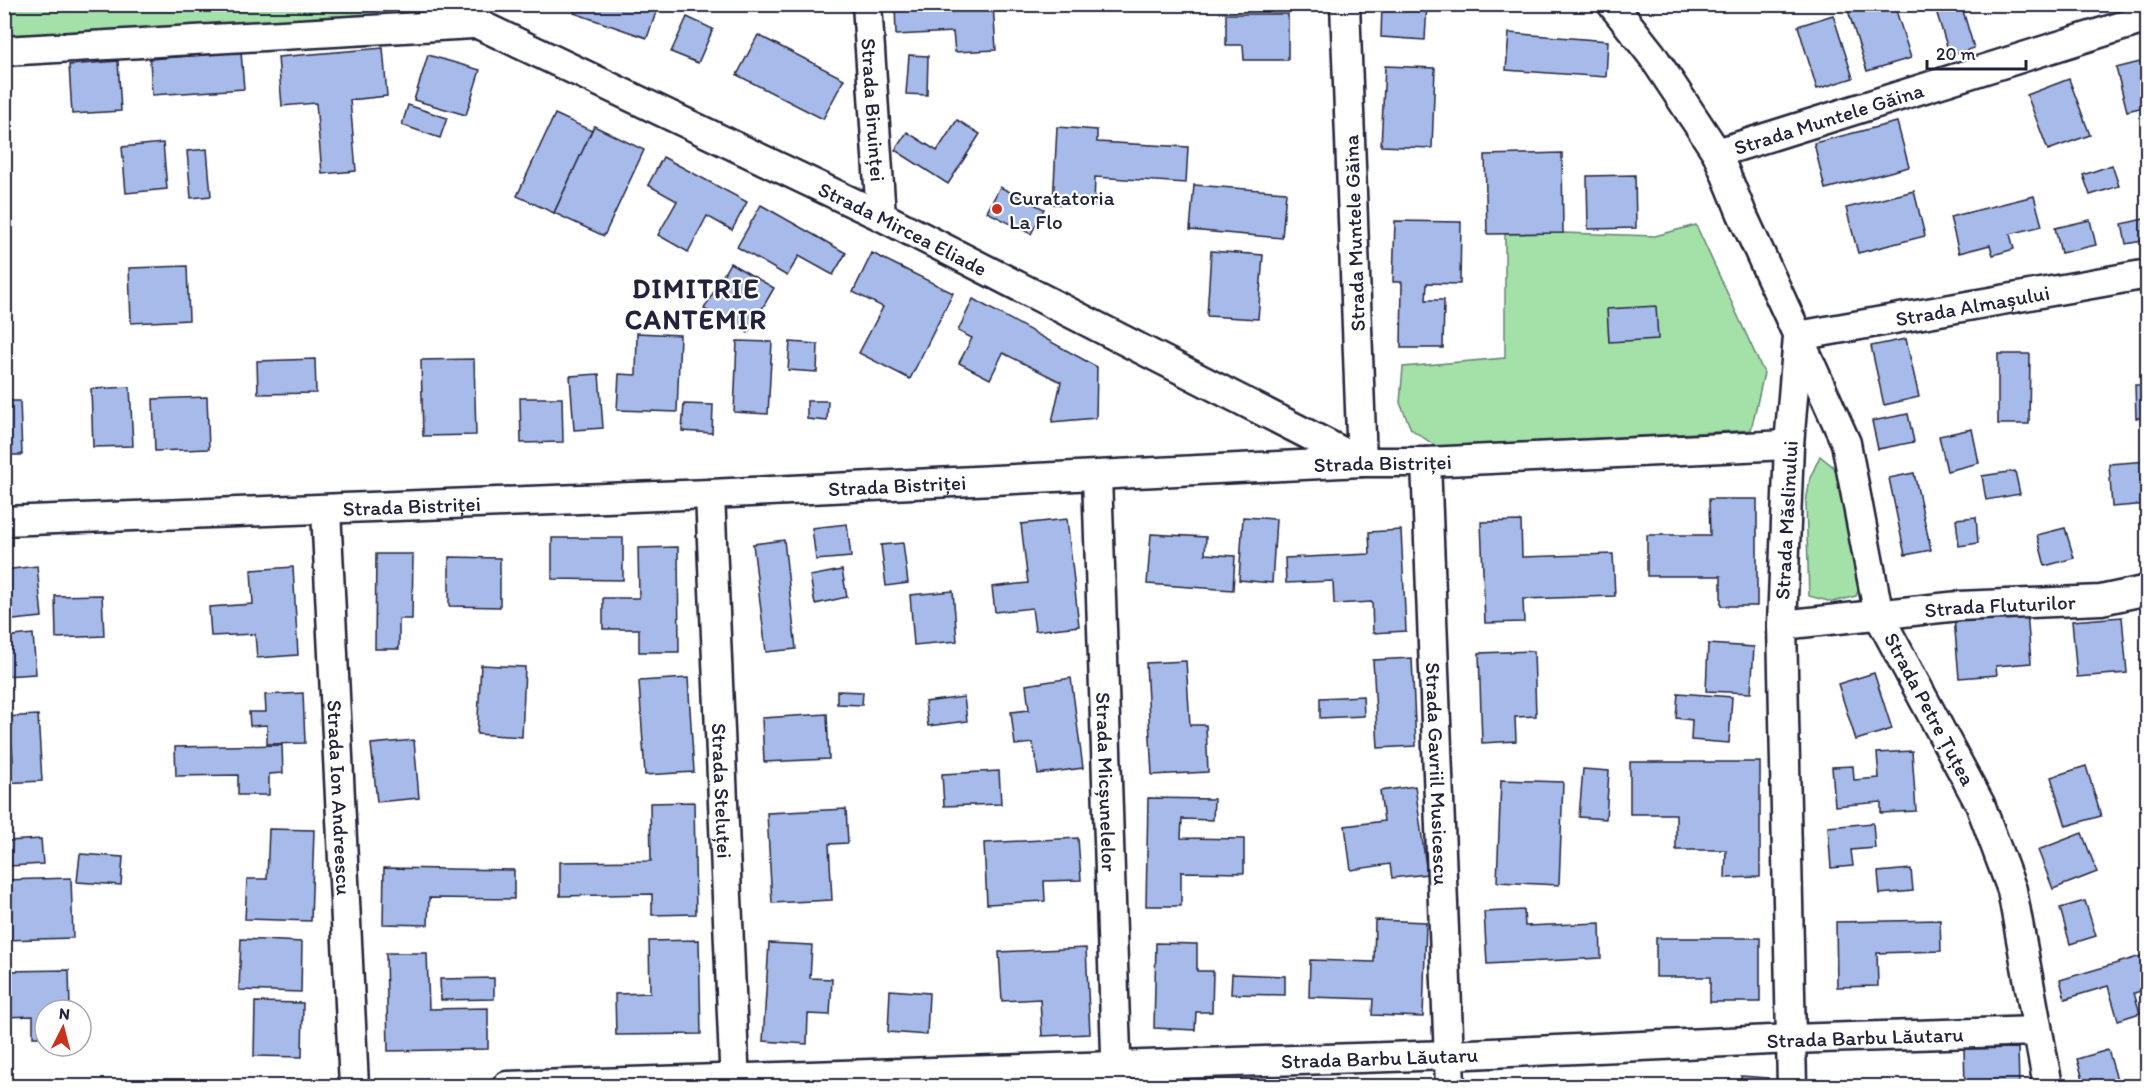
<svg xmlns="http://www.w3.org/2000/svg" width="2152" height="1091" viewBox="0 0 2152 1091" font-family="Itim,sans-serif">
<rect width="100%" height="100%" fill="#fff"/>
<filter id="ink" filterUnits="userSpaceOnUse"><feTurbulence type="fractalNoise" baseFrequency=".0167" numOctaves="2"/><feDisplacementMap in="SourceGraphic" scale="12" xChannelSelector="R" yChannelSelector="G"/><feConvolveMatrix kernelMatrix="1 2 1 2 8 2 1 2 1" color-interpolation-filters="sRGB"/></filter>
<g filter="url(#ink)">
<g fill="#a4e1a8" stroke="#638272" stroke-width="1.5">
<path d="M436,4L478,23L5,51V5Z"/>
<path d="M1696,225L1764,373L1751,430L1437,447L1411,429L1400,403L1403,367L1505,358V234L1563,233L1655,236Z"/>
<path d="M1820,456L1836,469L1844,488L1862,581L1856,596L1832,602L1809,596L1806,503L1810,478Z"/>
</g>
<g fill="#a6bbe9" stroke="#22223b" stroke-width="1.5">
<path d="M577,4H659L647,38L574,13Z"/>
<path d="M741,4H828V7L741,6Z"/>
<path d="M895,4H993L996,50L955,52L953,32L896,35Z"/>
<path d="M1382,4H1427L1425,40L1381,37Z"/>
<path d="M1846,4H1894L1911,58L1867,71Z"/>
<path d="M1934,4H1961L1974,48L1950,56Z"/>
<path d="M1226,14H1288V60H1244L1243,45H1226Z"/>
<path d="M1833,15L1853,78L1817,89L1798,26Z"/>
<path d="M687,17L713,29L698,63L671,52Z"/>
<path d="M1509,33L1608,41L1606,77L1506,70Z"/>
<path d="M758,35L844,79L823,119L737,75Z"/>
<path d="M383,48L387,96L350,100L356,171L322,174L316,103L282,106L278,57Z"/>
<path d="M241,52L244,89L152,95L150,59Z"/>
<path d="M428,55L480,70L466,115L414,100Z"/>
<path d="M909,55L928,56L927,95L906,94Z"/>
<path d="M2148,60V106L2127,111L2116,68Z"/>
<path d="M118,61L121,111L72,114L69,65Z"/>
<path d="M1385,66L1435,68L1432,148L1381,146Z"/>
<path d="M2069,79L2090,135L2048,150L2027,95Z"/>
<path d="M408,105L447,118L440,138L402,125Z"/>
<path d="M555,114L592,131L554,213L517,196Z"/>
<path d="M957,120L980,134L948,184L895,150L907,132L937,151Z"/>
<path d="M1897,122L1909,167L1825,189L1814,143Z"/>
<path d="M594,126L644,150L604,236L554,213Z"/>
<path d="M1057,127L1097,130V142L1188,147L1186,183L1095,177L1094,206L1053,204Z"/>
<path d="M163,143L167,189L126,193L122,147Z"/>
<path d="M207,149L211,196L191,198L187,151Z"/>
<path d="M1562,153L1563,233L1487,234L1485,155Z"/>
<path d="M663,157L747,202L732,230L707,216L688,252L658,235L677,201L648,185Z"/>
<path d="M2112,165L2119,186L2090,195L2083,175Z"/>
<path d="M1635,175L1636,228L1588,229L1587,176Z"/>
<path d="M1194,185L1286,192L1282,238L1190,230Z"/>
<path d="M1000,187L1044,209L1031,234L987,212Z"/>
<path d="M1914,191L1925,236L1858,253L1846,208Z"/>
<path d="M2034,196L2042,226L2010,234L2014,249L1993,255L1990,245L1959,253L1950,217Z"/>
<path d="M761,205L846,253L833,275L799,256L787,276L737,247Z"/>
<path d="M4,216L9,315H4Z"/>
<path d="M2148,218V240L2126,244L2122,224Z"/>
<path d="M2090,220L2096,245L2061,253L2055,228Z"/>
<path d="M1395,221L1461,222L1460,284L1427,283L1426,300H1444L1443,348H1401L1402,282H1393Z"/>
<path d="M1211,251L1263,255L1258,319L1207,316Z"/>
<path d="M872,253L953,293L910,379L859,353L883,307L853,292Z"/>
<path d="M730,263L774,288L748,333L704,309Z"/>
<path d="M187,266L189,320L131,323L129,268Z"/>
<path d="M973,299L1097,367L1096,418L1052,422L1061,382L1003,353L990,379L959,363L972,338L958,331Z"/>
<path d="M1656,306L1658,339L1609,342L1607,309Z"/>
<path d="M2143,324H2148V360H2145Z"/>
<path d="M637,333L680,335L677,412L617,410L619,374L636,375Z"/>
<path d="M1906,339L1919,397L1884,405L1871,346Z"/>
<path d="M737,341L772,342L768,414L734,412Z"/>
<path d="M790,342L818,344L817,372L788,370Z"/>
<path d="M1998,354H2030L2029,424H1998Z"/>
<path d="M315,359L316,393L258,394L257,361Z"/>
<path d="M474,359L476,435L423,436L421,360Z"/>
<path d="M599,374L603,428L574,430L570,376Z"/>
<path d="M2135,385H2148V418H2136Z"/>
<path d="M130,387L133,446L93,447L91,389Z"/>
<path d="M207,397L209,449L155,451L153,399Z"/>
<path d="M520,398H562L563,442L521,443Z"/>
<path d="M4,401H20L22,455H4Z"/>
<path d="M807,401H828L827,421L807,419Z"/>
<path d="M684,404L713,405L712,433L682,431Z"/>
<path d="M1908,414L1914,442L1878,449L1872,421Z"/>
<path d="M1972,429L1979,463L1947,471L1939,436Z"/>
<path d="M2148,461V504L2112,507L2109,464Z"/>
<path d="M2015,471L2020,494L1986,500L1982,476Z"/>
<path d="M1914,473L1931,550L1905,555L1889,478Z"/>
<path d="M1709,499H1757V606H1721V576H1647V535H1710Z"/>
<path d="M1243,517L1276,519L1272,583L1239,580Z"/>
<path d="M1976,517L1978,543L1959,546L1956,519Z"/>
<path d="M1067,519L1079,626L1035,631L1032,608L995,612L992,587L1028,583L1021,524Z"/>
<path d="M1521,521L1522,557L1613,554L1615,596L1523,599L1524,622L1485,623L1481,522Z"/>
<path d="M847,524L851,557L816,560L812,528Z"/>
<path d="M2065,528L2074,558L2045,566L2037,535Z"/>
<path d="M1401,530L1406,631L1373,633L1372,602L1334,604L1333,581L1286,583L1285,558L1370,554L1369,532Z"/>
<path d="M1151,534L1206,537L1205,554L1235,556L1233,590L1147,584Z"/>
<path d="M552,538H623V580L552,579Z"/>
<path d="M784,540L796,649L766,652L753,544Z"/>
<path d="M903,543L908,583L886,586L881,545Z"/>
<path d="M678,547L679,652H639V629H603V598H639L638,548Z"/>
<path d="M376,554H413L412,619H399V649H375Z"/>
<path d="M449,557L500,558V607L449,606Z"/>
<path d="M37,566L42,617L4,621V570Z"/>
<path d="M293,567L298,655L257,658L255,634L211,636L209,607L253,604L251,570Z"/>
<path d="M842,570L847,597L815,604L810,576Z"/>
<path d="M953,591L957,641L914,645L910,595Z"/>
<path d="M102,595L104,636L56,638L55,596Z"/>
<path d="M2027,612L2031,663L1996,666L1997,675L1959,678L1954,618Z"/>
<path d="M2122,617L2127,673L2077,677L2072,621Z"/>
<path d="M33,634L36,674L4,676V637Z"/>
<path d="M1708,644L1754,647L1751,693L1706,691Z"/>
<path d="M1534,651L1536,716L1515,717L1516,741L1482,743L1479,653Z"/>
<path d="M1412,658L1416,746L1378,748L1373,660Z"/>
<path d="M1186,661L1190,725H1206L1208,772L1152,775L1146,663Z"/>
<path d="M481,665L525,667L522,737L477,734Z"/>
<path d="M1874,673L1892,729L1856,740L1838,684Z"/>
<path d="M688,678L694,772L645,775L639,681Z"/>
<path d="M1071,678L1083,768L1038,774L1033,743L1015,745L1011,712L1029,710L1026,685Z"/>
<path d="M837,691L863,692L862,705L837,704Z"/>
<path d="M303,693L305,743L267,744V725L250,726L249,712H266L265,695Z"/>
<path d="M1678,693L1732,697L1729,743L1691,740L1692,720L1676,718Z"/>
<path d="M1363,696L1364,716L1320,718V698Z"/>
<path d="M964,697L967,721L928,726L925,702Z"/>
<path d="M827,714L829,759L764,762L762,718Z"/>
<path d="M38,715L42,781L4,783V761H13L12,746L4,747V717Z"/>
<path d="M414,740L419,798L377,802L371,744Z"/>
<path d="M282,745L283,773L269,774V795H238V775L176,776L175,747Z"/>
<path d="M1912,751L1916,811L1881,813V802L1835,806L1832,767L1853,766L1854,780L1879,778L1877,753Z"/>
<path d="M1630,762H1760V877L1725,878L1726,850H1676V814H1630Z"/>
<path d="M2086,766L2101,816L2066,826L2051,777Z"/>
<path d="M1583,769L1609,771L1606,819L1579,817Z"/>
<path d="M999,771L1001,804L944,806L942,774Z"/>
<path d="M1501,780L1563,782L1559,885L1497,882Z"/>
<path d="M1415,786L1427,874L1392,878L1390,864L1351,870L1345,826L1384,821L1380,791Z"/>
<path d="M1148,798L1214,799L1213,820L1182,819L1181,838L1244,839V873L1181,872V906H1146Z"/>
<path d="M694,802L696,914L652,915V894L560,896V862L651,861L650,803Z"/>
<path d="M846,809L848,843L829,844L832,900L772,903L767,813Z"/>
<path d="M1873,823L1875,848L1851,850L1853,866L1831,868L1828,827Z"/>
<path d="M269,829L314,830L311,921L245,919L247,879H267Z"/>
<path d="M2082,833L2097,872L2053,889L2038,850Z"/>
<path d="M1078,838L1081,880L1044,881L1045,901L987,904L984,843Z"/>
<path d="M41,839L43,864L10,866L8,841Z"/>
<path d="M80,854L123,857L121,885L77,882Z"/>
<path d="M384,868L514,870V899L429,898L428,925L383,924Z"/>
<path d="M1911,869L1913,891L1880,894L1878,872Z"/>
<path d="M71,878L73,938L4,940V880Z"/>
<path d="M2085,901L2096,936L2070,944L2060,908Z"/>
<path d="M1524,910L1525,926L1600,923L1601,958L1487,964L1484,912Z"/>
<path d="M1375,920L1426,922L1423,1017L1372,1015L1373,999L1309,997L1310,960L1374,962Z"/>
<path d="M1940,920L1941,951L1877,953L1878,986L1837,987L1836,922Z"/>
<path d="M1656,938H1760V1002H1710V977H1656Z"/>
<path d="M241,939L302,942L301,992L239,990Z"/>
<path d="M699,940L701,1034L616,1035L615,994L650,993L649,941Z"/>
<path d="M769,943L812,945L810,978L832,979L830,1015L808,1014L807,1044L763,1041Z"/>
<path d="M1156,943L1197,944V971H1213L1212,1012H1196L1195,1030L1154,1028Z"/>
<path d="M1086,948L1090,1034L1042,1036L1040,999L1002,1001L999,952Z"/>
<path d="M386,953H427L429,1009L488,1008V1049L388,1051Z"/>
<path d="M2148,954V989L2134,993L2140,1013L2118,1020L2108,986L2065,999L2060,980Z"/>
<path d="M69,970L70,1010H45V1037H33V1016L4,1017V971Z"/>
<path d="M1232,974L1285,976V995L1231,994Z"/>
<path d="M494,978V999L441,1000L440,979Z"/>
<path d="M890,990L929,993L927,1035L888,1032Z"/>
<path d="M255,1002L303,1003L302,1057L254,1056Z"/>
<path d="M2018,1048L2019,1086H1947H1965L1964,1049Z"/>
<path d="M2108,1050L2119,1086H2085L2077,1059Z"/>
<path d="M1741,1076L1768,1078V1086H1741Z"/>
</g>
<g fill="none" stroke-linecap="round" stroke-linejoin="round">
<g stroke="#22223b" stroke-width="33">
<g id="minor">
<path id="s1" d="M436,4L881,216L1362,462L1345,4"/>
<path id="s2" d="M867,4L881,216"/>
<path d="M1612,4L1652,55L1717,153L1742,214L1798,336L1789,445L1782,625L1792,1086"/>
<path d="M4,51L473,24"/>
<path id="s3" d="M1717,153L2148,18"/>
<path id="s4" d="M1426,462L1450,1086"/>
<path id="s5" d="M1097,476L1117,1084"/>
<path id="s6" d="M710,494L735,1086"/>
<path id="s7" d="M326,510L354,1086"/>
<path id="s8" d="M4,521L710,494L1362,462H1426L1789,445"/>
<path id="s9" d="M1782,625L1959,606L2101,600L2148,590"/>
<path id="s10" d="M507,1086L1449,1055L1791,1039L2037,1031"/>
<path id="s11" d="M2048,1086L2012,890L1980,804L1879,616L1846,443L1798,336L2148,274"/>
</g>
</g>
<use href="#minor" stroke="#fff" stroke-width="28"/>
</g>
</g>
<circle fill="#c8321e" stroke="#fff" stroke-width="2" cx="997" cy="209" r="6"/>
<g text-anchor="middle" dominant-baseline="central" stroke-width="4.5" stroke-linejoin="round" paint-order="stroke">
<g font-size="21" fill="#22223b" stroke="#fff">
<text stroke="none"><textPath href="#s2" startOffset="106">Strada Biruinței</textPath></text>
<text stroke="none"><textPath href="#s3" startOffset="117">Strada Muntele Găina</textPath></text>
<text stroke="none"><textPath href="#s1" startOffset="518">Strada Mircea Eliade</textPath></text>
<text transform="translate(1354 233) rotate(-92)">Strada Muntele Găina</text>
<text stroke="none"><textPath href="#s11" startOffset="975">Strada Almașului</textPath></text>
<text stroke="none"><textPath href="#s8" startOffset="1380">Strada Bistriței</textPath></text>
<text stroke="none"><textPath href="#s8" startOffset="894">Strada Bistriței</textPath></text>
<text stroke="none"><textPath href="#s8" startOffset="408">Strada Bistriței</textPath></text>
<text transform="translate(1786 520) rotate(-87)">Strada Măslinului</text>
<text stroke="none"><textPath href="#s9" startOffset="219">Strada Fluturilor</textPath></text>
<text transform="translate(1930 709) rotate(62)">Strada Petre Țuțea</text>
<text stroke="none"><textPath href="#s4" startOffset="312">Strada Gavriil Musicescu</textPath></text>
<text stroke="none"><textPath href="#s5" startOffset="306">Strada Micșunelelor</textPath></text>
<text stroke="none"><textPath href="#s6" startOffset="297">Strada Steluței</textPath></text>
<text stroke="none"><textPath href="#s7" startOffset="288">Strada Ion Andreescu</textPath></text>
<text stroke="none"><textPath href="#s10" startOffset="1359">Strada Barbu Lăutaru</textPath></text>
<text stroke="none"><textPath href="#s10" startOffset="873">Strada Barbu Lăutaru</textPath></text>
</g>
<g font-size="21" fill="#22223b" stroke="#fff" text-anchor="start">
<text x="1009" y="197">Curatatoria<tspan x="1009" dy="24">La Flo</tspan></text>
</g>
<g font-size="27" font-weight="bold" letter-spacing="1.5" fill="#22223b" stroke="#fff">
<text x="696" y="288">DIMITRIE<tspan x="696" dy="31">CANTEMIR</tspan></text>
</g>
</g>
<rect width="2152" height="1091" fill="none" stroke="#fff" stroke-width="24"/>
<rect x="12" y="12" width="2128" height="1067" fill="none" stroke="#22223b" stroke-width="2" filter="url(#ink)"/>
<g transform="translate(63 1028) rotate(6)"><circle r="28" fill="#ffffff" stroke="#a7a7b1" stroke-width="1.5"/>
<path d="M0-4.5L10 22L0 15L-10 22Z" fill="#c8321e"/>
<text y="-9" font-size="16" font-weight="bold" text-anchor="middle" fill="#22223b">N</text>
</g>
<path d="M1927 60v9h99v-9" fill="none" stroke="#22223b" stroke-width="3"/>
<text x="1936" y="60" font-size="18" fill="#22223b" stroke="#ffffff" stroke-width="4.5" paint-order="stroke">20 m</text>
</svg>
